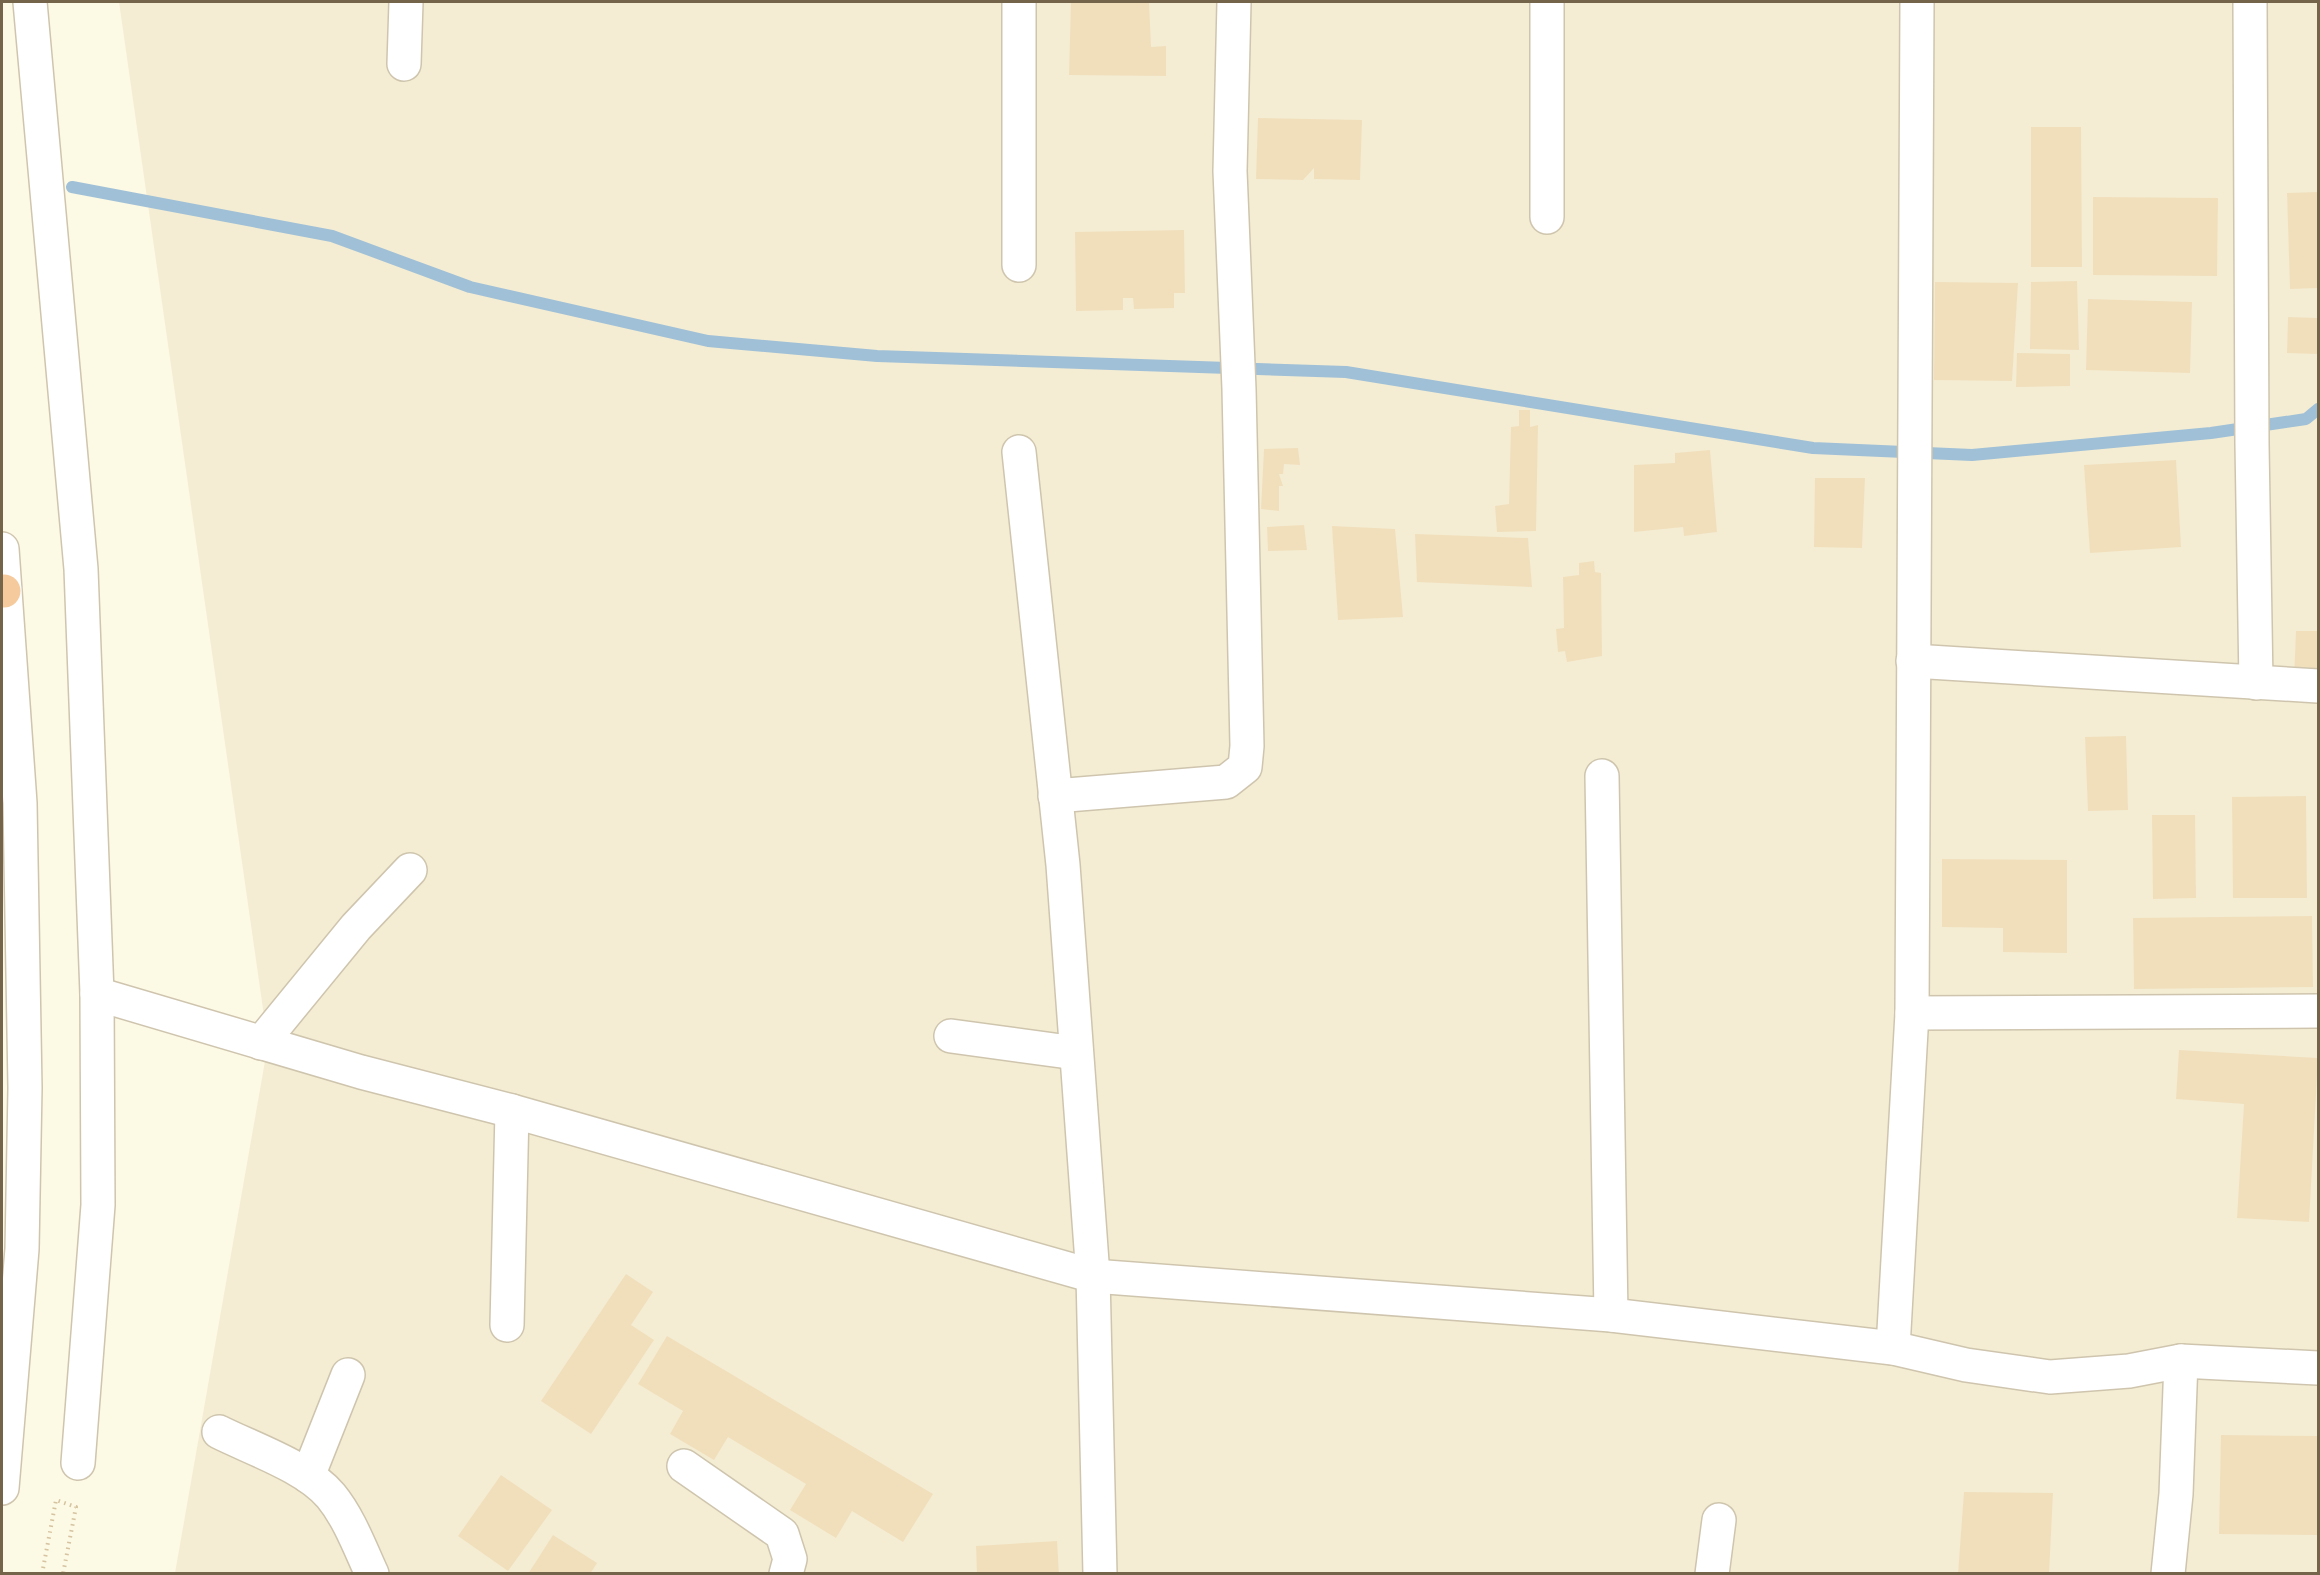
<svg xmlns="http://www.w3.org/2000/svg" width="2320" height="1575" viewBox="0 0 2320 1575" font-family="'Alegreya Sans',sans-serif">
<rect width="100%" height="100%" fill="#fcf9e5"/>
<path fill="#f4edd3" d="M119,2H2318V1573H175L268,1044Z"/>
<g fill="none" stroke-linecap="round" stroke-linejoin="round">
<path stroke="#a0c0d7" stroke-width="12" d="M72,187L332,236L470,287L708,341L877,356L1346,372L1813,448L1972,455L2211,433L2306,419L2318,409"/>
</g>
<g fill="#f1dfbc">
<path d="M1071,2H1149L1151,47L1166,46V76L1069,75Z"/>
<path d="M1258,118L1362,120L1360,180L1314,179V168L1303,180L1256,179Z"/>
<path d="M2031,127H2081L2082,267H2031Z"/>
<path d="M2318,192V288L2290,289L2287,193Z"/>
<path d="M2093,197L2218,198L2217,276L2093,275Z"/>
<path d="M1184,230L1185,293H1174V308L1134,309L1133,298H1123V310L1076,311L1075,232Z"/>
<path d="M2077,281L2079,350L2030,349L2031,282Z"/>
<path d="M1935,282L2018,283L2012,381L1934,380Z"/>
<path d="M2088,299L2192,302L2190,373L2086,370Z"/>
<path d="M2288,317L2318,318V354L2287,353Z"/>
<path d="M2017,353L2070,354V386L2016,387Z"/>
<path d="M1519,410H1530V427L1538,425L1536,531L1497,532L1495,506L1509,504L1511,427L1519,426Z"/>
<path d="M1298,448L1300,465L1284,464L1283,474H1279L1283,486H1279V511L1261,509L1264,449Z"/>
<path d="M1710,450L1717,532L1684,536L1683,527L1634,532V465L1675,463V453Z"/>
<path d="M2176,460L2181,547L2090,553L2084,465Z"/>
<path d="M1815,478H1865L1862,548L1814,547Z"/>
<path d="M1304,525L1307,550L1268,551L1267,527Z"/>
<path d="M1332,526L1395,529L1403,617L1338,620Z"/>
<path d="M1415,534L1528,538L1532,587L1417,582Z"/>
<path d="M1594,561L1595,572L1601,573L1602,656L1567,662L1565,651L1558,652L1556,629L1564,628L1563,577L1579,575V563Z"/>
<path d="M2296,631H2318V680L2294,679Z"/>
<path d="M2126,736L2128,810L2088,811L2085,737Z"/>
<path d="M2306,796L2307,898H2233L2232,797Z"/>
<path d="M2152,815H2195L2196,898L2153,899Z"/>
<path d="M1942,859L2067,860V953L2003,952V928L1942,927Z"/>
<path d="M2312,916L2313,987L2134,989L2133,918Z"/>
<path d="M2179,1050L2318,1058L2309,1222L2237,1218L2244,1104L2176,1099Z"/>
<path d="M626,1274L653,1292L631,1325L654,1340L591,1434L541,1401Z"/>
<path d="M667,1336L933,1494L903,1542L852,1511L836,1538L790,1510L806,1484L728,1437L714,1460L670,1434L683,1411L638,1384Z"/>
<path d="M2221,1435L2318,1436V1535L2219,1534Z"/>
<path d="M501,1475L552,1510L508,1571L458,1536Z"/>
<path d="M1964,1492L2053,1493L2049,1574H1958Z"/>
<path d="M553,1535L597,1563L590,1574H528Z"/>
<path d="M1057,1541L1059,1574H977L976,1546Z"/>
</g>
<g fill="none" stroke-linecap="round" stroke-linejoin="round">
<g stroke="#cfc5ae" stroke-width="36">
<g id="minor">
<path d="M30,2L81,569L97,994L98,1205L78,1463"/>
<path d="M1019,2V265"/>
<path d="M2250,2L2252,444L2256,683"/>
<path d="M404,64L406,2"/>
<path d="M1547,217V2"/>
<path d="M1019,452L1063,865L1093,1276L1100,1574"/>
<path d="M2,549L20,803L25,1088L22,1249L2,1488"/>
<path d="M1913,661L2318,686"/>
<path d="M1602,776L1611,1315"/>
<path d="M1055,796L1226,782L1245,767L1247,746L1239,389L1230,171L1234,2"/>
<path d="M97,994L361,1072L512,1111L1093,1276L1611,1315L1893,1348L1966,1365L2050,1377L2129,1371L2181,1361L2318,1368"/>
<path d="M1912,1013L2318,1011"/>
<path d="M951,1036L1076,1053"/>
<path d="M261,1043L356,927L410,870"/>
<path d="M507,1325L512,1111"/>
<path d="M1893,1348L1912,1013L1917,2"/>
<path d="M219,1432C253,1449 307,1467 331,1496C349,1518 360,1548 372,1574"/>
<path d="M684,1466L782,1534L790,1559L786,1574"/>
<path d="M308,1476L348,1375"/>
<path d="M1712,1574L1719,1520"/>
<path d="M2168,1574L2176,1494L2181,1361"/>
</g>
</g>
<g stroke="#dedad4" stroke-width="36">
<path id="highway" d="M2,591H4"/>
</g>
<path stroke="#d6c3a0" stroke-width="4" stroke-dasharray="1.5 4.5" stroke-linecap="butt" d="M42,1574L56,1500L76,1507L63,1574"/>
<use href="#minor" stroke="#fff" stroke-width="33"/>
<use href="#highway" stroke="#f5ca9c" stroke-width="33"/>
</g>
<rect width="2320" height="1575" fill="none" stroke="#74644a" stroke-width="6"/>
</svg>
